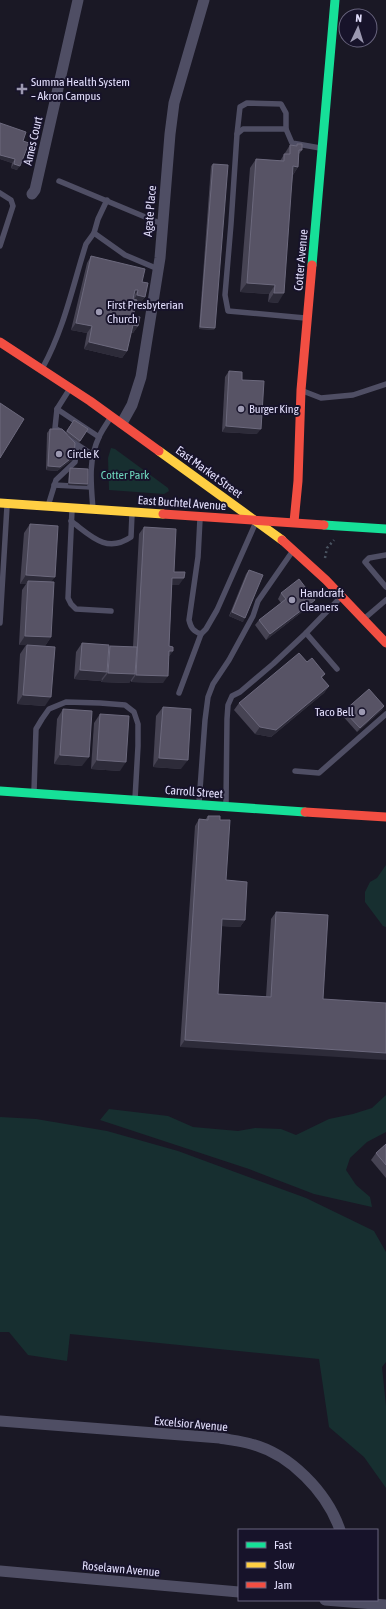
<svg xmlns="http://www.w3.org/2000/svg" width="386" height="1609" viewBox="0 0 386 1609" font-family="'Asap Condensed',sans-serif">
<rect width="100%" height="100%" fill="#1a1825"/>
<g fill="#172f30">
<path d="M111,448L115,449L168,488L169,491L164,494L109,490L108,458Z"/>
<path d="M386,865V927L383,926L365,902V892L370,882L377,878Z"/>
<path d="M386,1095V1132L367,1142L350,1158L346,1170L356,1185L370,1197L372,1207L314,1194L249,1169L100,1120L109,1109L168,1116L193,1127L238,1131L255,1128L281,1129L296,1135L329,1119L353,1114L372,1108Z"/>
<path d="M0,1117L36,1119L107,1131L178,1151L306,1198L374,1231L386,1252V1362L382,1367L386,1406V1488L364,1457L329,1427L319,1359L70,1334L67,1361L28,1355L9,1332H0Z"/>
</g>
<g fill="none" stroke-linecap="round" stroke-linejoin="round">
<path stroke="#4a5461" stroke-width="2.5" stroke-dasharray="2 3" stroke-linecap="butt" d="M325,558L327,548L334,540"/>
<g stroke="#4f4e64" stroke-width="5.5">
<path d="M237,134L240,107L247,103L281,104L286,113V129"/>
<path d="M59,181L162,224"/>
<path d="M0,193L11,200L13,206L0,246"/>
<path d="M107,200L98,219L94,233L125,255L158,269"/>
<path d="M305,318L228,311L225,295L231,224L237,134L243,129H286L292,143L320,148"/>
<path d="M43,367C64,329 73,285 86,244L94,233"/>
<path d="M303,391L321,398L353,395L386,384"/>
<path d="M57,409L99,437"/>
<path d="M63,433L55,428L57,409L69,390"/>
<path d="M69,439L93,455"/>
<path d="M54,485L91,487"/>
<path d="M48,506L56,480L75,462L77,445"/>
<path d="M93,509C91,484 88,460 99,437C102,430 107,424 110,418"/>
<path d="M72,510L68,598L71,604L76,609L111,611"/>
<path d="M200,519L198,557L189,620C191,628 193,631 201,634L206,629L217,610L256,522"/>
<path d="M71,521C90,535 106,554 131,537L132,514"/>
<path d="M386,555L369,558L365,562L386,587"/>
<path d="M365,618L386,600"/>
<path d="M0,623L7,506"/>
<path d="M306,633L337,669"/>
<path d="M179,693L201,634"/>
<path d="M295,771L319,773L386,714"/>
<path d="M34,791L36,729L42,719L49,709L66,702L100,703L125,705L134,712L138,724V746L135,799"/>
<path d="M199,803L205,720L208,697L213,684L229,660L253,616L258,601L292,552"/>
<path d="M226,804L227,719L228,705L232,696L240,692L273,664L306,633L340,598"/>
</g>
<g stroke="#4f4e64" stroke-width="11">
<path d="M32,194L35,190L78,0"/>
<path d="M122,423L132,405L141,377L160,258L170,134L174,103L204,0"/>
<path d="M0,1421L220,1438C230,1440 241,1441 251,1444C290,1454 327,1492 340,1530"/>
<path d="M0,1571L239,1592"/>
<path d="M325,1600L386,1605"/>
</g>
<g stroke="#16e098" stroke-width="9">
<path d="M312,265L335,0"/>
<path d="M324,525L386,529"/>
<path d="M0,791L305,812"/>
</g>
<g stroke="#ffcf43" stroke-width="9">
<path d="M159,451L282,540"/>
<path d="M0,503L163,514"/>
</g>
<g stroke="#f24e42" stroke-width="9">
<path d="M0,342L90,401L159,451"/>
<path d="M163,514L324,525"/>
<path d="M294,522L298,481L301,390L312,265"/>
<path d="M282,540L326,580L386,643"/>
<path d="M305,812L386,817"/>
</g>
</g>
<g fill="#464353">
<path d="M0,123L23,141L17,170L11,168L12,163L0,159Z"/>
<path d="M297,144L302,150L299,154L298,167L293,175L278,303L268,302L269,294L240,292L250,168L256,159L280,161L290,145L296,146Z"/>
<path d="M213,164L214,330L199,329L211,166Z"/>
<path d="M91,256L142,282L145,297L140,303H137L133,316L138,326L133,333H131L127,351L122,358L84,349L87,333L71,330L87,263Z"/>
<path d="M229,371L242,380L257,434L222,432L225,377Z"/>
<path d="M74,420L88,429L79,443L65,433Z"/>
<path d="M50,429L74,456L72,460L57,471L46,470L47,433Z"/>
<path d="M70,468L88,484L87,486L68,485L69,470Z"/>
<path d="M30,524L51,582V637L45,646V706L17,704L20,654L26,645H19L22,590L26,584H20L24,533Z"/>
<path d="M144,527L174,572L179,585H172L169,646L173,651L169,656L163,683L131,682V680L129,683L101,682L102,679L100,681L74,679L76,652L82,643L109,647L110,646L133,647L139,534Z"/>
<path d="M249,570L243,622L229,616L246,574Z"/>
<path d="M281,593L315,600L311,605L266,640L255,625L259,620L281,603L278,599Z"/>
<path d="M307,662L325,674L322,678L329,686L324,693L271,737L255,734L234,710L239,703Z"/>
<path d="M384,706L382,710L357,732L341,714L344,711Z"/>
<path d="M163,707L181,769L153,767L156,716Z"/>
<path d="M63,709L82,766L54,764L57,719Z"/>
<path d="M100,714L120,771L91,769L94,723Z"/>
<path d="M208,816L220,820L226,880L245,920L240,927L222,926L218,994L266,997L271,919L276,912L323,999L180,1047L195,826L199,819L205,820Z"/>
<path d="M386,1144V1178L371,1160L376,1153Z"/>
</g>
<g fill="#2d2b39">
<path d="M0,155L15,159L12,163L0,159Z"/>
<path d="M14,164L20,166L17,170L11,168Z"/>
<path d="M293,166L298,167L292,176Z"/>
<path d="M247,283L275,285L269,294L240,292Z"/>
<path d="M135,290H138L133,297Z"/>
<path d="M274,293H284L278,303L268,302Z"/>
<path d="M137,295L145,297L140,303L132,302Z"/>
<path d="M76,323L92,326L87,333L71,330Z"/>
<path d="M133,325L138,326L133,333L128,332Z"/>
<path d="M200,327L215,328L214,330L199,329Z"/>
<path d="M89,342L127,351L122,358L84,349Z"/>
<path d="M226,426L261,429L257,434L222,432Z"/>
<path d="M74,456L72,460L57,471L46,470L48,466Z"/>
<path d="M69,483L88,484L87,486L68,485Z"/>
<path d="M26,575L55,577L48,586L28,581L26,584H20Z"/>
<path d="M172,578H184L179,585H167Z"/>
<path d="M315,600L311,605L266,640L270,634Z"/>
<path d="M232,612L245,618L243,622L229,616Z"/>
<path d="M25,636L51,637L45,646L19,645Z"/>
<path d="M169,651H173L168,658Z"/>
<path d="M80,670L107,672L100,681L74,679Z"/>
<path d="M108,673L135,674L129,683L101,682Z"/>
<path d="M136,675L168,676L163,683L131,682Z"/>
<path d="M329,686L324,693L271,737L255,734L260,727Z"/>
<path d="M23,695L51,697L45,706L17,704Z"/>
<path d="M384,706L382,710L357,732L360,728Z"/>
<path d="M60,755L89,757L82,766L54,764Z"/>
<path d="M159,758L188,760L181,769L153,767Z"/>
<path d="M97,760L126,762L120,771L91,769Z"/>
<path d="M222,919L245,920L240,927L218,926Z"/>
<path d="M185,1040L386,1053V1060L180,1047Z"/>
</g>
<g fill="#575365" stroke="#6c697d">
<path d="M0,123L26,132L23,141L29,143L20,166L14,164L15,159L0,155Z"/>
<path d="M297,144H302V150H299L298,167L293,166L284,293H274L275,285L247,283L256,159L284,161V154H290V145L297,146Z"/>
<path d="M213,164L228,165L215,328L200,327Z"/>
<path d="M91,256L145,269L142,282L148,283L145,297L137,295L138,290H135L133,299L137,300L133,316L140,317L138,326L133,325L127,351L89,342L92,326L76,323Z"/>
<path d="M229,371L242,372V380L264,381L261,429L226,426Z"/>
<path d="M0,403L24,419L0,458Z"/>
<path d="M74,420L88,429L80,441L67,431Z"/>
<path d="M50,429H62L75,443L74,456L60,467L48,466Z"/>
<path d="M70,468L88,469V484L69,483Z"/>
<path d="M30,524L58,526L55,577L26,575Z"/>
<path d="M144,527L176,529L174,572H185L184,578H172L169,646L173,647V651H169L168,676L136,675Z"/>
<path d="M249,570L263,575L245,618L232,612Z"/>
<path d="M299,579L315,600L270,634L259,620L286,599L281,593Z"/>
<path d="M28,581L54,582L51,637L25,636Z"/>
<path d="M82,643L109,645L107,672L80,670Z"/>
<path d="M27,645L55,647L51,697L23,695Z"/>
<path d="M110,646L137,647L135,674L108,673Z"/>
<path d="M299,653L307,662L312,658L325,674L321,677L329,686L276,730L260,727L239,703Z"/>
<path d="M369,689L384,706L360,728L344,711Z"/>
<path d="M163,707L191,709L188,760L159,758Z"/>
<path d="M63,709L92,711L89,757L60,755Z"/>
<path d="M100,714L129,716L126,762L97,760Z"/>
<path d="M208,816H220V820H230L226,880L247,882L245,920L222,919L218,994L271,997L276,912L328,915L323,999L386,1003V1053L185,1040L199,819L208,820Z"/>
<path d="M386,1144V1165L376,1153Z"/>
</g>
<g fill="#9c99b1" stroke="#17132a" stroke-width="1.5">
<path d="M20 83h4v4h4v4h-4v4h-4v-4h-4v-4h4z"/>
<circle cx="99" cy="312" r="4"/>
<circle cx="241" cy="409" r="4"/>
<circle cx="59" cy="454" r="4"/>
<circle cx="292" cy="600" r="4"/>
<circle cx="362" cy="712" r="4"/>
</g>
<g text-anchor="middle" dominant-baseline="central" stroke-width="4" stroke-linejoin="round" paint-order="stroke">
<g font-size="12" fill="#e2defc" stroke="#17132a" text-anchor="start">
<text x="31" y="82">Summa Health System<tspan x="31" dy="14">– Akron Campus</tspan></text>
<text x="107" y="305">First Presbyterian<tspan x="107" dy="14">Church</tspan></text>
<text x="249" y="409">Burger King</text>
<text x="67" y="454">Circle K</text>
<text x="300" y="593">Handcraft<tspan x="300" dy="14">Cleaners</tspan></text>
<text x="354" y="712" text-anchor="end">Taco Bell</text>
</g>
<g font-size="12" fill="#e2defc" stroke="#17132a">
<text transform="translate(33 141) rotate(-77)">Ames Court</text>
<text transform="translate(150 211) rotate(-85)">Agate Place</text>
<text transform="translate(301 260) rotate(-85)">Cotter Avenue</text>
<text transform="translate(209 472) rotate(36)">East Market Street</text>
<text transform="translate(182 503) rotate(4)">East Buchtel Avenue</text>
<text transform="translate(194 792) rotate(4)">Carroll Street</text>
<text transform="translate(191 1424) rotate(5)">Excelsior Avenue</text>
<text transform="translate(121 1569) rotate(5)">Roselawn Avenue</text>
</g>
<g font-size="12" fill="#6ed8be" stroke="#17132a">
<text x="125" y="475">Cotter Park</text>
</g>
</g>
<rect x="238" y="1529" width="140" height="72" fill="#17132a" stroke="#68647e"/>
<rect x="246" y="1542" width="20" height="6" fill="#16e098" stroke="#68647e"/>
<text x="274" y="1549" font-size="12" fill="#e2defc">Fast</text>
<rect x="246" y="1562" width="20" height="6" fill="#ffcf43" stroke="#68647e"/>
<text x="274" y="1569" font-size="12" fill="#e2defc">Slow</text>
<rect x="246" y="1582" width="20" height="6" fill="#f24e42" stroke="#68647e"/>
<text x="274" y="1589" font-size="12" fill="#e2defc">Jam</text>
<g transform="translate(358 28) rotate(4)"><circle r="19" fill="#17132a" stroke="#68647e"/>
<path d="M0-3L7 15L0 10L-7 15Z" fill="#9c99b1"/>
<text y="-6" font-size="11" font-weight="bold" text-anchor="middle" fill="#e2defc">N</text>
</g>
</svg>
